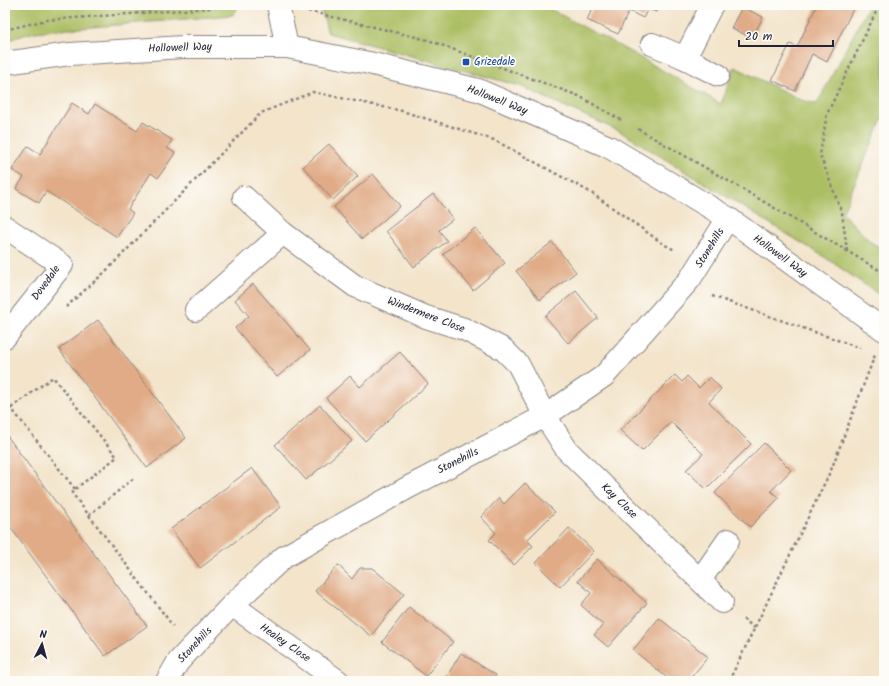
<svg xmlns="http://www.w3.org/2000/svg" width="889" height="686" viewBox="0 0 889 686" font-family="Kalam,sans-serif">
<rect width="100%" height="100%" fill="#fdfcf7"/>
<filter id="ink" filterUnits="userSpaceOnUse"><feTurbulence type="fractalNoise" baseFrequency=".025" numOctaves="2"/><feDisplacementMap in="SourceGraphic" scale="8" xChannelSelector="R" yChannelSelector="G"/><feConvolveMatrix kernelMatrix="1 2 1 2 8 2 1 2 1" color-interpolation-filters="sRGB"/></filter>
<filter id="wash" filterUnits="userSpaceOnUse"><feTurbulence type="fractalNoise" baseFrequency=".012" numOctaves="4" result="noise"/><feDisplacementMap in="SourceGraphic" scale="16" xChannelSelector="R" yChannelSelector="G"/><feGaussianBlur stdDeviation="0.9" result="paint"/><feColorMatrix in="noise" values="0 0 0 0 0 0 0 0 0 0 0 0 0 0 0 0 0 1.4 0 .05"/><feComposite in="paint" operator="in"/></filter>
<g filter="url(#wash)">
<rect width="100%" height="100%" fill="#f3e4ca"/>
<g fill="#abbe62" stroke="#66704e">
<path d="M5,5H239L233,15L34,32L5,41Z"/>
<path d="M320,5H551L550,9L634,54L721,104L735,67L801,100L817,104L869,5H884V115L842,213L871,242L884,250V298L826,258L621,132L520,86L328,33Z"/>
</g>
<g id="blocks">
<g fill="#e0ab86">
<path d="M594,5H659L656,12L648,9L643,18L629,11L618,34L587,20Z"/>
<path d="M817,5H855L827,62L812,54L795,91L772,80L790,44L797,47Z"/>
<path d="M742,7L763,17L752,38L731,28Z"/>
<path d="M72,103L89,114L95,104L137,131L143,122L172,140L167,148L175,153L158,178L151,173L128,209L133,213L117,237L46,191L39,203L16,189L24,177L12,170L28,146L40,154Z"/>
<path d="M329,144L358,176L333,200L303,167Z"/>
<path d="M373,174L400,206L362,239L334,207Z"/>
<path d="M433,194L453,219L439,230L447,241L414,267L386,231Z"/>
<path d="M475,228L505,263L473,290L443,254Z"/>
<path d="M552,242L576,272L540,300L516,271Z"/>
<path d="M253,284L310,350L277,377L235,328L249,316L235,300Z"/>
<path d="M576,291L598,318L568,343L545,316Z"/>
<path d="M98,320L186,438L147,468L59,349Z"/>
<path d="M400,352L428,384L365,441L326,398L350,376L360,387Z"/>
<path d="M675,375L682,382L687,376L699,388L710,377L721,389L709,402L751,444L706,489L686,470L703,454L671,422L642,451L620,430Z"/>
<path d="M320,405L352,441L306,480L275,445Z"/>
<path d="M5,433L147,626L105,656L5,520Z"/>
<path d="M764,443L791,470L771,491L779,498L750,527L715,493Z"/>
<path d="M252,468L281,507L200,568L171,529Z"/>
<path d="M525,483L555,512L527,540L533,546L514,565L489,540L496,533L481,517L499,498L504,504Z"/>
<path d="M569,528L594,551L560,587L536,563Z"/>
<path d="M597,559L647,603L608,647L594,635L603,625L581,605L591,593L578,581Z"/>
<path d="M338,565L352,579L360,568H372L404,594L371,636L315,591Z"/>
<path d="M409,607L453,642L426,676L382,642Z"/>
<path d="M659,618L708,657L688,681H671L633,650Z"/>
<path d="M461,653L496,675L492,681H444Z"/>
</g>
</g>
</g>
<g filter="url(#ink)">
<use href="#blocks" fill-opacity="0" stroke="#8a8382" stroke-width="1"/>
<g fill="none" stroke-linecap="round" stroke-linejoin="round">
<g stroke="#8a8382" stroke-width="24">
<g id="minor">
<path d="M278,5L287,47"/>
<path d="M652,44L685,58L718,75"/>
<path d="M685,58L712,5"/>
<path d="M5,63L70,54L183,47H287L369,63L478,90L609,147L728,218L884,330"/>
<path d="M244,197L283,233L355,286L426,317L464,329L503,349L518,364L545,416L567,450L722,602"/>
<path d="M5,227L62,265L5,337"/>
<path d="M196,310L283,233"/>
<path d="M700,580L728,540"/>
<path d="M232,605L338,681"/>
<path d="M167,681L178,662L191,648L232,605L284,557L409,487L545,416L604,376L690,279L728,218"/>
</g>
</g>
<g stroke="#8a8382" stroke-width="2.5" stroke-dasharray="3 3" stroke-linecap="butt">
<path d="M308,11L428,40L487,62"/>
<path d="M5,30L46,20L251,5"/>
<path d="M492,64L579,96L621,120"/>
<path d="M638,129L744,190L884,273"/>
<path d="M847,251L842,213L820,155L827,114L877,10V5"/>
<path d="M712,296L860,348"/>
<path d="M66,307L105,272L261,113L313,92L402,111L494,140L590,192L665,245L675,250"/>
<path d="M11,408L53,377L117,457L75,489"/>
<path d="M5,413L11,408L75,489L72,493L173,626"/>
<path d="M89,515L134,478"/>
<path d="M743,619L755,628"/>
<path d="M729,681L831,470L875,355"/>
</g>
<use href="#minor" stroke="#fff" stroke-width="22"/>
</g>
</g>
<rect fill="#1a4fb4" stroke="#fdfcf7" stroke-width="1.5" x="462" y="58" width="8" height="8" rx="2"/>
<g text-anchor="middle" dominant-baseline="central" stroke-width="3.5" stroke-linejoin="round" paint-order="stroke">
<g font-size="11" fill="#22223b" stroke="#fdfcf7">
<text transform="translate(180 48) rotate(-2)">Hollowell Way</text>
<text transform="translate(497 100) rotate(21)">Hollowell Way</text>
<text transform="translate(710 248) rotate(-58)">Stonehills</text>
<text transform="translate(780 256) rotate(36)">Hollowell Way</text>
<text transform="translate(46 283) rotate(-54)">Dovedale</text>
<text transform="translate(426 315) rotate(21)">Windermere Close</text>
<text transform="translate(458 461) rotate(-27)">Stonehills</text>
<text transform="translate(619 501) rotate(44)">Kay Close</text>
<text transform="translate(285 643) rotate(35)">Healey Close</text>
<text transform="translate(195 645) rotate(-47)">Stonehills</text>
</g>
<g font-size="11" fill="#164399" stroke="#fdfcf7" text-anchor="start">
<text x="474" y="62">Grizedale</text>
</g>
</g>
<rect width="889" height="686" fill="none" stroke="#fdfcf7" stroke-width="20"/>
<g transform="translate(42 644) rotate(6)" stroke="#fdfcf7" stroke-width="3" paint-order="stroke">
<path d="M0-3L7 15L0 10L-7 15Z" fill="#22223b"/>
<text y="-6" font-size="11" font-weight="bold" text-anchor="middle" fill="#22223b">N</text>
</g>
<path d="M739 40v6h94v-6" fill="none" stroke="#22223b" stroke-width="2"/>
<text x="745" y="40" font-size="12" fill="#22223b" stroke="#fdfcf7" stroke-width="3" paint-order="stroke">20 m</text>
</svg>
